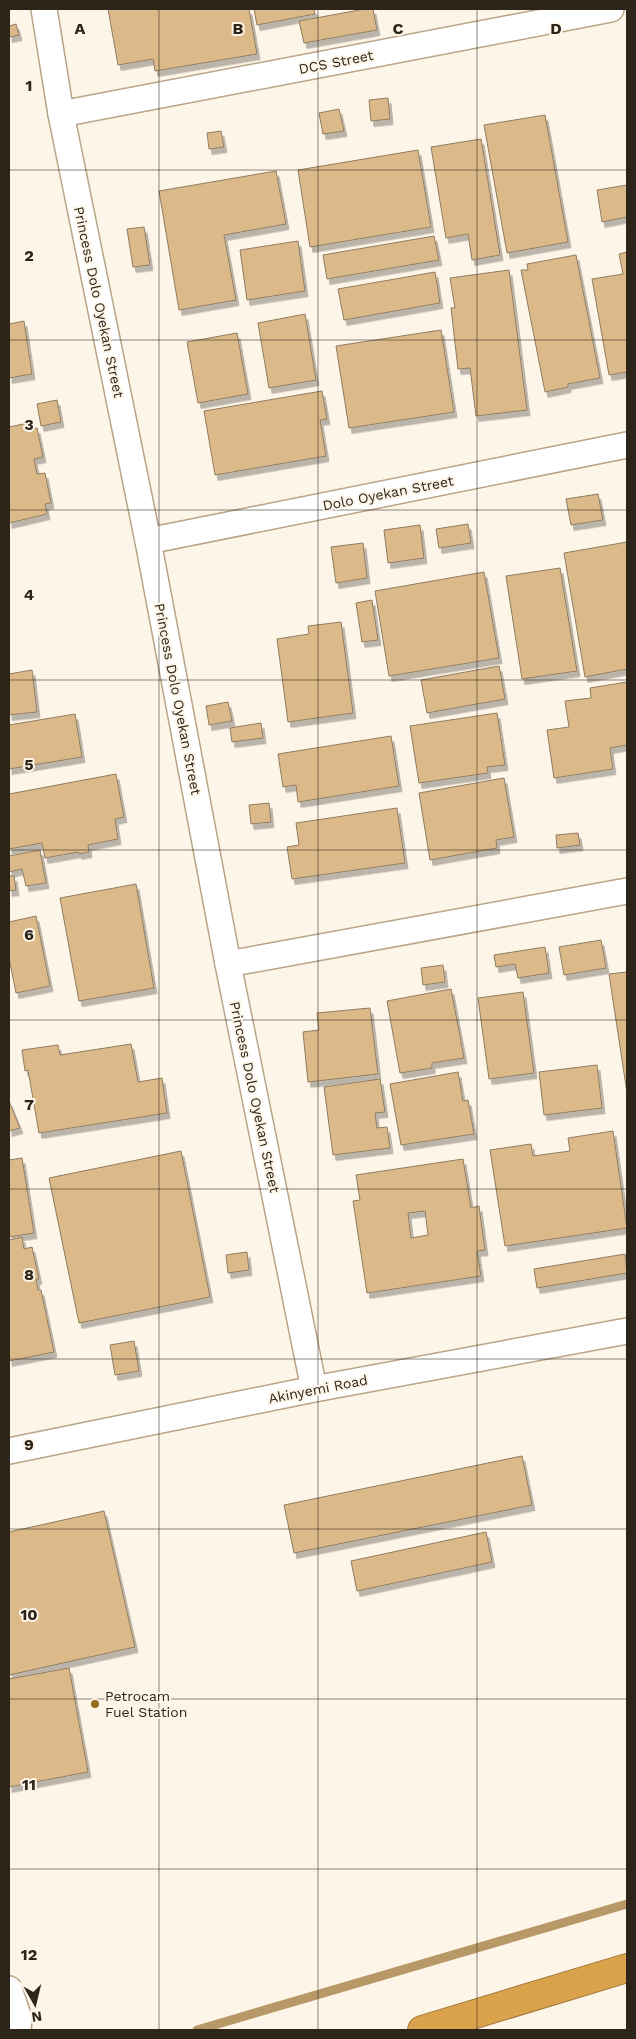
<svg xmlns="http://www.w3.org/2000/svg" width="636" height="2039" viewBox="0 0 636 2039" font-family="'Work Sans',sans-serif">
<defs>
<filter id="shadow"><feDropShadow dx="3" dy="5.5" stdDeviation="0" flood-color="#0004"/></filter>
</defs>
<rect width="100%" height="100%" fill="#fef5e9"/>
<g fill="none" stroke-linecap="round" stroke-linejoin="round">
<path stroke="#b99868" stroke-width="9" d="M197,2030L627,1904"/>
</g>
<g fill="#dbb988" stroke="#8f7c60" fill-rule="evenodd" filter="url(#shadow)">
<path d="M108,9H249L257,54L155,71L153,59L118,65Z"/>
<path d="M254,9H314L315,14L257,25Z"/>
<path d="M365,9H373L377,30L304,43L299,21Z"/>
<path d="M16,24L19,35L9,37V26Z"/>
<path d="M388,98L390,119L371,121L369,100Z"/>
<path d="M339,109L344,131L323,134L319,113Z"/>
<path d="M545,115L568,242L507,253L484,125Z"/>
<path d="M221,131L224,147L209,149L207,133Z"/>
<path d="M481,139L500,255L472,260L468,234L446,238L431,147Z"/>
<path d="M418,150L431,227L310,247L298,170Z"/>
<path d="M276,171L286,224L224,235L236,300L179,310L159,191Z"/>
<path d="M627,185V217L602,222L597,190Z"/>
<path d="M144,227L150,265L133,267L127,229Z"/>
<path d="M434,236L439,260L327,279L323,255Z"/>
<path d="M298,241L305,291L247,300L240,250Z"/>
<path d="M627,252V372L609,375L592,279L623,274L619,254Z"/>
<path d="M576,255L600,378L568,384V387L545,392L521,270H528L527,264Z"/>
<path d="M509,270L527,410L476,416L470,368L458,369L451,308H455L450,278Z"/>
<path d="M435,272L440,303L344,320L338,289Z"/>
<path d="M305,314L316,380L269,388L258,323Z"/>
<path d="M24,321L32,374L9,378V324Z"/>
<path d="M441,330L454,412L349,428L336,346Z"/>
<path d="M237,333L248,394L198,403L187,342Z"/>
<path d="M322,391L327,419L320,420L326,456L215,475L204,411Z"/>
<path d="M57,400L61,422L41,426L37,404Z"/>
<path d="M28,423L30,429L37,428L43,457L34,459L37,474L45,473L51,503L45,504L47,514L9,523V427Z"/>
<path d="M598,494L603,520L571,525L566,499Z"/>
<path d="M468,524L471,543L439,548L436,529Z"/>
<path d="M420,525L424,558L388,563L384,530Z"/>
<path d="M627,542V669L585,677L564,553Z"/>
<path d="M363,543L367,578L336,583L331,547Z"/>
<path d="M560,568L577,671L522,679L506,576Z"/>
<path d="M484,572L499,658L389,676L375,591Z"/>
<path d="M372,600L378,640L362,642L356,603Z"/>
<path d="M341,622L353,713L288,722L277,639L309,634L308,626Z"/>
<path d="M499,666L505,699L427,713L421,680Z"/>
<path d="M32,670L37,712L9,715V674Z"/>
<path d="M627,682V745L610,748L613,769L554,778L547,730L569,727L565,701L591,698L590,688Z"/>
<path d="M228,702L232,721L209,725L206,706Z"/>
<path d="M497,713L505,765L487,767L488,773L419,783L410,726Z"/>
<path d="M75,714L82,757L9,769V725Z"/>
<path d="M261,723L263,738L232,742L230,728Z"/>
<path d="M391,736L399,786L298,802L296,785L283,787L278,754Z"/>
<path d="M116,774L124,817L115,819L118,839L88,845L89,852L79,854L78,852L45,858L42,843L9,849V794Z"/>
<path d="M504,778L514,837L496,840L497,848L430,860L419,793Z"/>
<path d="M269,803L271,822L251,824L249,805Z"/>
<path d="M397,808L405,863L292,879L287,847L299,845L296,823Z"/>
<path d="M578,833L580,845L557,848L556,835Z"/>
<path d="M40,850L46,883L26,886L22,869L9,872V856Z"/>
<path d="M9,876H14L16,890L9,891Z"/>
<path d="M136,884L154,988L79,1001L60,898Z"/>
<path d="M36,916L50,986L16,993L9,958V922Z"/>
<path d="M601,940L606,968L564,975L559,947Z"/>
<path d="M545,947L549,973L518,978L515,964L496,967L494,955Z"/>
<path d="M443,965L445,982L423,985L421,968Z"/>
<path d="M627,972V1093L609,974Z"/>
<path d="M451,989L464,1058L432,1063V1068L400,1073L387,1001Z"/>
<path d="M523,992L534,1073L489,1079L478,998Z"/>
<path d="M370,1008L378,1074L308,1082L303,1032L319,1030L317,1013Z"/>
<path d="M131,1044L138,1082L162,1078L167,1113L39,1133L28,1070L25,1071L22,1050L58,1045L60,1055Z"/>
<path d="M597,1065L602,1108L544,1115L539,1072Z"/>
<path d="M458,1072L463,1101L468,1100L474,1134L401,1145L390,1084Z"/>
<path d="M380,1079L385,1112L375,1113L377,1128L387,1127L390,1148L333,1155L324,1087Z"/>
<path d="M9,1101L20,1128L9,1131Z"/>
<path d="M613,1131L627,1228L505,1246L490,1150L531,1144L533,1156L570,1151L568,1138Z"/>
<path d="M181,1151L210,1297L79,1323L49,1178Z"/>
<path d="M22,1158L34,1233L9,1237V1160Z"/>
<path d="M463,1159L471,1208L479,1206L485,1250L477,1251L481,1276L367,1293L353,1201L360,1200L356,1175ZM425,1211L428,1235L411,1238L408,1213Z"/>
<path d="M22,1237L24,1249L32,1247L39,1279H36L38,1290H41L54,1352L9,1361V1240Z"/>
<path d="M247,1252L249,1270L228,1273L226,1255Z"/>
<path d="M625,1254L627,1273L537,1288L534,1269Z"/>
<path d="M134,1341L139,1371L115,1375L110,1345Z"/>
<path d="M522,1456L532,1505L294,1553L284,1505Z"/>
<path d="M104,1511L135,1647L9,1675V1532Z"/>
<path d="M486,1532L492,1562L357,1591L351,1561Z"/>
<path d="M69,1668L88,1772L9,1787V1679Z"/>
</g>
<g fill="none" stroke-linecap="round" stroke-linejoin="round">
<g stroke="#b9a487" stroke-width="28">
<g id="street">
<path d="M44,9L61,114L148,541L228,964L314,1389"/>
<path d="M61,114L611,9"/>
<path d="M148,541L627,445"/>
<path d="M228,964L627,891"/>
<path d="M9,1451L314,1389L627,1331"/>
<path d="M9,1989L19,2018L18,2030"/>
</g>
</g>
<g stroke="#9d763a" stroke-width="30">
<path id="highway" d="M422,2030L627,1968"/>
</g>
<use href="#street" stroke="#fff" stroke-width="25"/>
<use href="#highway" stroke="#daa24b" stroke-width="28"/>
</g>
<path fill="none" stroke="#2d251a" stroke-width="1" stroke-opacity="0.55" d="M159,9V2030M318,9V2030M477,9V2030M9,170H627M9,340H627M9,510H627M9,680H627M9,850H627M9,1020H627M9,1189H627M9,1359H627M9,1529H627M9,1699H627M9,1869H627"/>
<circle fill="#986b1a" stroke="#fef5e9" stroke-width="2" cx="95" cy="1704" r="5"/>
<g text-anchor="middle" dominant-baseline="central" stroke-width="4" stroke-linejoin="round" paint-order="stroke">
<g font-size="14" fill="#2d251a" stroke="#fef5e9">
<text transform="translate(336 62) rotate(-11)">DCS Street</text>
<text transform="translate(99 302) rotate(78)">Princess Dolo Oyekan Street</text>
<text transform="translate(388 493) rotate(-11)">Dolo Oyekan Street</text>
<text transform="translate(178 699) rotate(79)">Princess Dolo Oyekan Street</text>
<text transform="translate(255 1097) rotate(78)">Princess Dolo Oyekan Street</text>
<text transform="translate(318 1389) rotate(-11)">Akinyemi Road</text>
</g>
<g font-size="14" fill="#2d251a" stroke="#fef5e9" text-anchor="start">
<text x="105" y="1696">Petrocam<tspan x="105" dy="16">Fuel Station</tspan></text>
</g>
</g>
<g font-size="16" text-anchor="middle" font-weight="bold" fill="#2d251a" stroke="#fef5e9" stroke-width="4" stroke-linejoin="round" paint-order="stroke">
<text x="80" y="34">A</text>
<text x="238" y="34">B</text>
<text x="398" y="34">C</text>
<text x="556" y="34">D</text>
<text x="29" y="91">1</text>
<text x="29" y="261">2</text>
<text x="29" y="430">3</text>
<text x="29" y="600">4</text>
<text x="29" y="770">5</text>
<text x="29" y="940">6</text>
<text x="29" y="1110">7</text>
<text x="29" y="1280">8</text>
<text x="29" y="1450">9</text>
<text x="29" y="1620">10</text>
<text x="29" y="1790">11</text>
<text x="29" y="1960">12</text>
</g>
<rect width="636" height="2039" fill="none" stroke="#2d251a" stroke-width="20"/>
<g transform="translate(35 2004) rotate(172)" stroke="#fef5e9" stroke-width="4" paint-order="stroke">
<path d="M0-4L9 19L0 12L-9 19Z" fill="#2d251a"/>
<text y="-8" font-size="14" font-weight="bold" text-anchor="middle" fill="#2d251a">N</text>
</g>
</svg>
